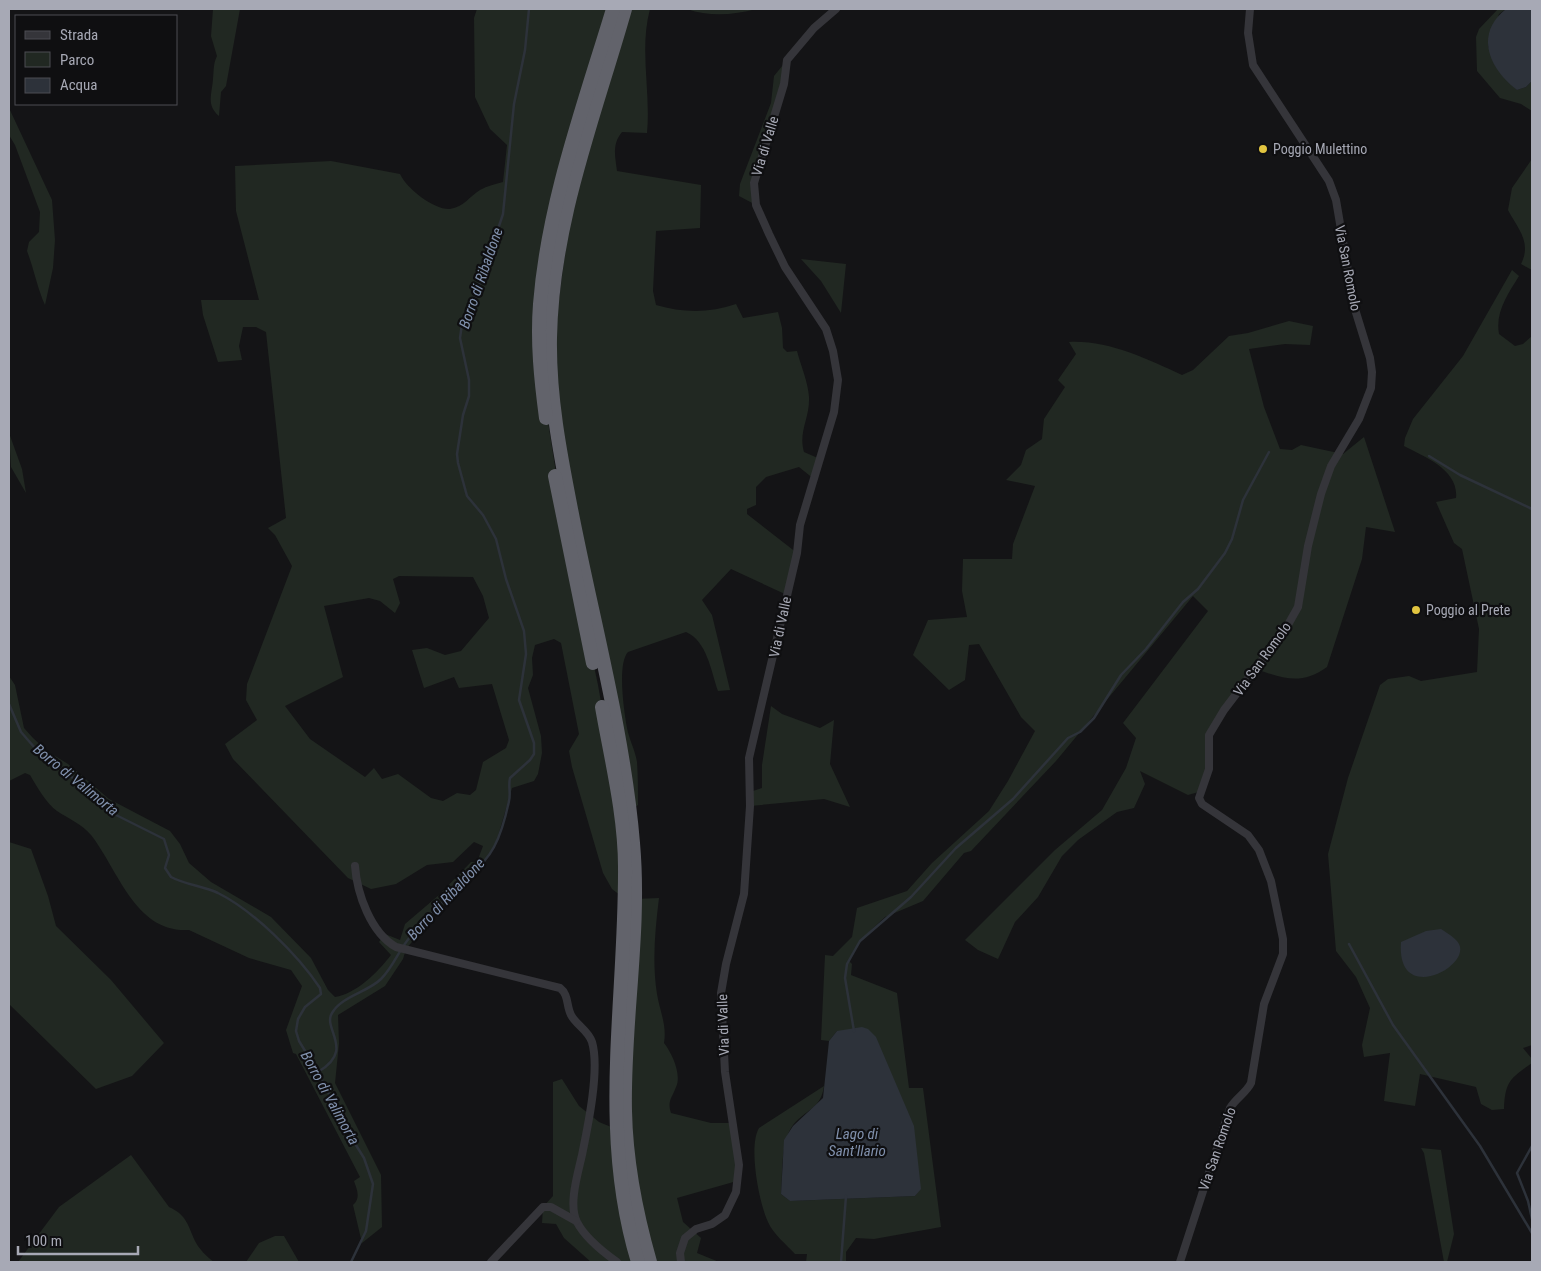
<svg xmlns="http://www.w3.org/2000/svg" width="1541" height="1271" viewBox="0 0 1541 1271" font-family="'Roboto Condensed',sans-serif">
<rect width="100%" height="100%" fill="#141416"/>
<g fill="#212822" fill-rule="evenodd">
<path d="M213,9H240L226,86L221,92L219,116C206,105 212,94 213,79C214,70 213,64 217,56L211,36Z"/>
<path d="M477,9H613L540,371L565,530L598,685L616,787L625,899L612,889L603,873L572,767L569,751L579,734L561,643L554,639L535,645L532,658L533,675L528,688L541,736L542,753L538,774L534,781L512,788L496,843L483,865L436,913L406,949L403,959L385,986L338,1015L339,1043L335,1083L381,1175L382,1227L362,1243L353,1205C361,1198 357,1190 354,1181L360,1177L296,1054L293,1053L286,1030L302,986L291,970L249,958L189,930C135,933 119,871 91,835C82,824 69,819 57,811C46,803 37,787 30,775L25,773L9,781V676L15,685L24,728L33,738L47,751L68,764L109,799L170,831L180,844L189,863L211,882L271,917L311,958L328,990L335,997C356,994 378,972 391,955L379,942L385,934L400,940L405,924L439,895L471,862H477L483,846L474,842L453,862L427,865L396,884L371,889L348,878L233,759L225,744L257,720L246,700L247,684L292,566L275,535L268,528L286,518L266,332L256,327H243L239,346L242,360L218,362L203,315L201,300H259L236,211L235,166L331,161L400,174C407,189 434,210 450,209C464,207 470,196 480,190C487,186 496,184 503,182L507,145L490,129L475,97L474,18ZM399,576L473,577L483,596L489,618L461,651L445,655L427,648L412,650L424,688L454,677L459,688L492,684L509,740L506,748L483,762L476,790L470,795L457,793L443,801L431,798L398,774L382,779L374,768L365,777L310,739L285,706L343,677L324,606L369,598L380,601L395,613L400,603L393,579Z"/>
<path d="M625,9H650C639,50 651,91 647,133L622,132C612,144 615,156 617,171L701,185L700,228L656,231L653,291L656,305C683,313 710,313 736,304L743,318L778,312L782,328L783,348L787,352L797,351C801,366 808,382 809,397C810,418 798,432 804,452L820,459L814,479L799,467L766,477L756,487V505L747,509V514L797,553L787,595L731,569L702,600L712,615L730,690L718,691C711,671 707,641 686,632L628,652C617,664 624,711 627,728C629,739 635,750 637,762C638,776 638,790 638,805L630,811L550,366L576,172Z"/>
<path d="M687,9H756C734,15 709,17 687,9Z"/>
<path d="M1498,9H1506L1499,14L1488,46L1495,65L1515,88L1517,90L1526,87L1532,81V111L1521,104L1500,98L1477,71L1476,37L1479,29Z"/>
<path d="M787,60L754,183L756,205L739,196L740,184L771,103L774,76Z"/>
<path d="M9,108L52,200L55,240L53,268L45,305C37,287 34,269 27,251L29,242L39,232L40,212L15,145L9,135Z"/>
<path d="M1532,159V270L1521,264C1532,242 1518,229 1508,210L1512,188Z"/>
<path d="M801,259L846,264L841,313L821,281Z"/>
<path d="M1512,270L1519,276C1508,294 1495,312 1499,334L1515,346L1523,344L1532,336V1045L1523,1048L1532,1059V1063C1510,1078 1505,1082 1504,1109L1492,1110L1481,1104L1476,1087L1420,1074L1415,1106L1384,1101L1390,1053L1364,1057L1362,1045L1370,1008L1356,977L1336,951L1328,854L1348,778L1380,685L1388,679L1409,676L1421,681L1477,672L1479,629L1462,549L1454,543L1436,502L1456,498C1459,470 1425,457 1404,446L1405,438L1413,419L1463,356Z"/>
<path d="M1289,321L1313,326L1310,345L1285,344L1249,349L1264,407L1280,449L1292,450L1301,445L1343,454L1364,437L1395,532L1366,527L1362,559L1327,667C1300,686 1284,678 1255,669L1209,735V769L1202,791L1188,795L1140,771L1145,784L1134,808L1117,812L1078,840L1062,856L1038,897L1015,922L998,959L978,950L965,940L1055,850L1102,810L1126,768L1136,738L1123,723L1208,611L1193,596L1056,761L971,851L964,853L923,901L885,917L871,930L860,941L849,961L852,964L851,975L897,993L909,1088H923L941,1227L874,1239L856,1238L846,1252V1262H806L807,1254H795C787,1245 773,1234 768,1222C759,1203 748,1146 759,1128L824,1086C821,1109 806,1109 793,1125C780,1143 783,1173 781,1194L790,1201L915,1196L920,1189L904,1104L892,1079L837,1031L829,1041L821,1040L825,955L833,956L852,937L857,908L907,891L932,863L989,811L1008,781L1035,731L1021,717L979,644L969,645L965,680L949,690L913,655L928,620L967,617L962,591L963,559H1012L1013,544L1035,486L1006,480L1021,465L1026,450L1042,439L1044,419L1065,387L1058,380L1076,354L1069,342C1108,340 1147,359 1182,375L1193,370L1229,336L1248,333Z"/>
<path d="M9,433L22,469L26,493L11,467Z"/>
<path d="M771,706L782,714L820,728L834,720L830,764L850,807L824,799L750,806V792L762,788V765Z"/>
<path d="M9,842L31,849L48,896L56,926L111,980L164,1043L132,1076L96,1089L9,1004Z"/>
<path d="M659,898C655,931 652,962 657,994C660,1012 667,1025 664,1043C672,1053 682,1075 676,1087C672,1098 667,1101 671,1113L711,1123H733L737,1181L677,1198L683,1222L701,1238L697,1253L719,1262H650L628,1151L635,899Z"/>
<path d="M562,1079L579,1106L599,1122L616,1129L638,1262H591L564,1238L556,1224L542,1223L543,1207L553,1196V1082Z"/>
<path d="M1421,1148L1441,1150L1454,1234L1447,1262H1444L1424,1153Z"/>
<path d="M131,1155L169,1207C187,1215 188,1226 195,1241C199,1249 207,1257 214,1262H18L59,1207Z"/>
<path d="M275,1236H284L299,1262H246L259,1243Z"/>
</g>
<g fill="#2d323a">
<path d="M1506,9H1532V81L1526,87L1517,90C1489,69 1474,34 1506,9Z"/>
<path d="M1441,929C1447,933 1456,938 1459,944C1471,967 1396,1006 1401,942L1426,931Z"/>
<path d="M862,1027L868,1029L876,1037L914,1126L921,1189L915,1196L790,1201L781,1194L784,1140L793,1126L823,1098L829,1041L837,1031Z"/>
</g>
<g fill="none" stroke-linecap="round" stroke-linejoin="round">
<g stroke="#2d323a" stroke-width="2.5">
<path d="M1429,456L1460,475L1532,509"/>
<path d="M9,704L21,732L41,755L66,772L114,814L164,839L169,855L165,868L171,877C186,885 203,886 218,893C254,911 298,955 320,988L321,994L305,1007L298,1019L296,1031L299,1041L318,1072L349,1134L364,1158L373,1184L366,1231L351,1262"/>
<path d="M1349,944L1393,1025L1480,1146L1532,1233"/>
<path d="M854,1031L845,978L847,964L860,941L911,897L956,848L1013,799L1068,738L1080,732L1094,718L1121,675L1146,649L1183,602L1198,589L1225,553L1232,539L1243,500L1269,452"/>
<path d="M318,1072C356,1050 322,1029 332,1013C342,996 368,992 381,979C394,966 399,949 411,936C428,917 445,898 464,881C475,870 486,862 494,847C501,834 506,815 509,801C511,793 508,786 510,778L530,760L534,754V743L519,700L526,654L524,631L506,579L496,539L483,515L467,496L458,463L457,454L463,415L469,396V380L460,338L462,324L470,313L503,214L514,104L525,50L529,9"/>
<path d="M1532,1146L1517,1173L1528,1201L1532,1219"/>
<path d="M841,1262L846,1196"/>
</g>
<g stroke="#35353a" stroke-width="8">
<path d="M355,866C357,894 371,933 396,947L560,988C569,995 566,1005 571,1015C576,1025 588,1030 592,1042C600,1069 588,1126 582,1155C578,1173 568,1205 577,1222C585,1238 603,1252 617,1262"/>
<path d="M491,1262L543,1207H551L576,1221"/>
<path d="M681,1262L680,1253L685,1238L696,1229L712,1224L725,1215L736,1192L739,1165L725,1072L721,993L726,964L744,894L750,806L749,758L797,553L800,525L834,412L838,380L833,351L826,329L785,267L769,234L756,205L754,183L784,84L787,60L814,28L836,9"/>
<path d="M1180,1262L1230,1108C1236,1098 1246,1093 1251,1083L1264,1004L1283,954V939L1271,881L1259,850L1248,835L1202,804L1199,798L1209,769V735L1224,710L1285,630L1298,607L1308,546L1321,494L1331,466L1359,419L1371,388L1372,372L1370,358L1354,306L1336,200L1329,181L1253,65L1248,33L1250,9"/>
</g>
<g stroke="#62636b" stroke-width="14">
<path d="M625,9C594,118 552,223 550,338C549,396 560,453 571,509C592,618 624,733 633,843C641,932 623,1022 625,1111C626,1162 636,1213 650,1262"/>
<path d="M546,418C541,380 537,342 540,304C548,203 584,105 613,9"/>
<path d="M555,476L593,663"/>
<path d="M602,707C611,759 625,814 625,867C626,1001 598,1131 638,1262"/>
</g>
</g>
<g fill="#e2c540" stroke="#0f0f11" stroke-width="2">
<circle cx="1263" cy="149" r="5"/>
<circle cx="1416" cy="610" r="5"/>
</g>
<g text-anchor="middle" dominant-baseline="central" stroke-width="4.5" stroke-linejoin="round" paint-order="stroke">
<g font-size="14" fill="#a7a9b5" stroke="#0f0f11">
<text transform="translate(765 146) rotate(-73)">Via di Valle</text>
<text transform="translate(1348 268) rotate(79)">Via San Romolo</text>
<text transform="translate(780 627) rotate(-78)">Via di Valle</text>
<text transform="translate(1262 659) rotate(-54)">Via San Romolo</text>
<text transform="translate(723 1025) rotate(-92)">Via di Valle</text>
<text transform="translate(1217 1149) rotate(-71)">Via San Romolo</text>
</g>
<g font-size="14" fill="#a7a9b5" stroke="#0f0f11" text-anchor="start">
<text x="1273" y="149">Poggio Mulettino</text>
<text x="1426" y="610">Poggio al Prete</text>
</g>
<g font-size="15" font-style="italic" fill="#8191ad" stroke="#0f0f11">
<text transform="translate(481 278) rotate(-71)">Borro di Ribaldone</text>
<text transform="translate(76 780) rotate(39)">Borro di Valimorta</text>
<text transform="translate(446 899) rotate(-47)">Borro di Ribaldone</text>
<text transform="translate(330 1098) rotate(61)">Borro di Valimorta</text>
<text x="857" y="1134">Lago di<tspan x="857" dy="17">Sant'Ilario</tspan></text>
</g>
</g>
<rect width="1541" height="1271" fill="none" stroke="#a7a9b5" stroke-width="20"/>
<rect x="15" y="15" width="162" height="90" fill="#0f0f11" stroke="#4c4d53"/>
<rect x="25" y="31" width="25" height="8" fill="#35353a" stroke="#4c4d53"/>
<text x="60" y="40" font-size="15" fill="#a7a9b5">Strada</text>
<rect x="25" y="52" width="25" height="15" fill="#212822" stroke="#4c4d53"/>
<text x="60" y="65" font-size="15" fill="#a7a9b5">Parco</text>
<rect x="25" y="78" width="25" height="15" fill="#2d323a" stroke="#4c4d53"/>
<text x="60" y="90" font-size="15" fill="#a7a9b5">Acqua</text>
<path d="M18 1246v8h120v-8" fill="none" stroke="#a7a9b5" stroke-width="2.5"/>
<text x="25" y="1246" font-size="15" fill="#a7a9b5" stroke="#0f0f11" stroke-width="4" paint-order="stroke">100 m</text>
</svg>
